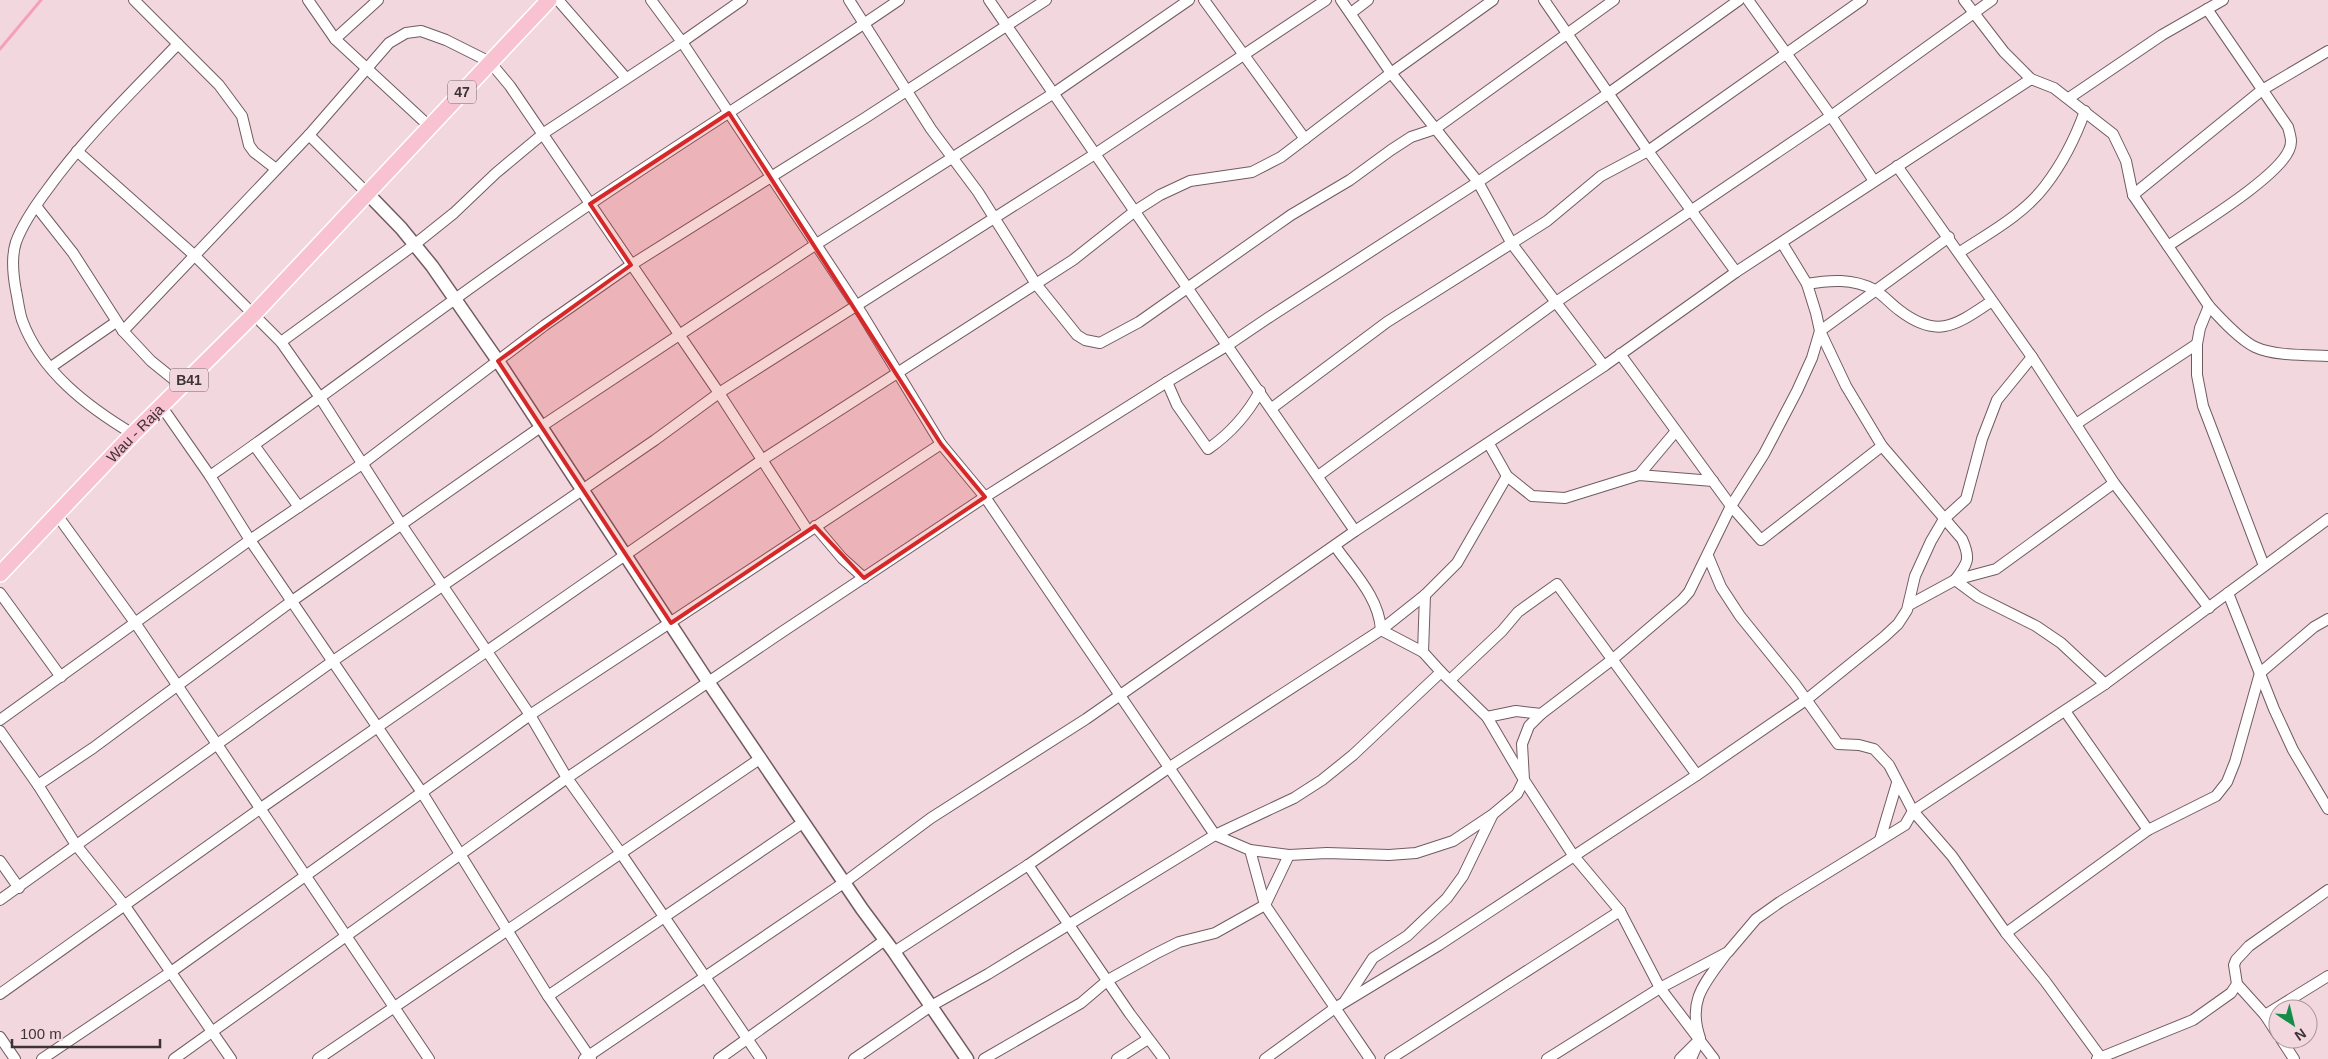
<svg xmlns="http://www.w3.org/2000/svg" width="2328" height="1059" viewBox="0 0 2328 1059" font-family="Arial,sans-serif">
<rect width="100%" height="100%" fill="#f2d8de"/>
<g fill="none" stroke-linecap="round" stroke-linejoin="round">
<path stroke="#f4a0b7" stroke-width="3" d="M0,49L41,0"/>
<g stroke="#715b61" stroke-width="12">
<g id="minor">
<path d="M134,0L219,85L242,116L249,145L254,152L276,169"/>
<path d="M308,0L335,39L429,126"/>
<path d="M558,0L626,78"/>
<path d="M651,0L682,42L862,314L941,444L985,497L1215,835L1250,850L1265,905L1370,1059"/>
<path d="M849,0L931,129L978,192L1036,284L1077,335L1085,340L1100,343L1139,322L1291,215L1350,180L1391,150L1411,137L1435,129L1614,0"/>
<path d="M989,0L1355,531"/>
<path d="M1204,0L1305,139"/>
<path d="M1341,0L1391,73L1478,182L1512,244L1604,366"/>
<path d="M1544,0L1648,151L1736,272"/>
<path d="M1748,0L1831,116L1874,181"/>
<path d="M1964,0L2004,52L2031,79L2054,88L2113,134L2126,161L2133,195L2209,306C2221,319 2240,340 2255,347C2274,356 2307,355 2328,356"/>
<path d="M1351,13L1368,0"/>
<path d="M335,39L378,0"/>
<path d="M2069,98L2162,35L2223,0"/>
<path d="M309,135L368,194"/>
<path d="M77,151L194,255L281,342L321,399L401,524L530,715L567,778L620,852L761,1059"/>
<path d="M1897,166L2032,357L2114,483L2209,608"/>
<path d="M2133,195L2262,90L2328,51"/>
<path d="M36,206L73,253L123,331L151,361L182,386"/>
<path d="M2168,246C2197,226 2277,178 2289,150C2293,142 2290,135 2288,127L2207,9"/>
<path d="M1960,252C1989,233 2024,214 2045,186C2062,164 2076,136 2085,111"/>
<path d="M1807,284C1829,280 1853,278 1875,290C1883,295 1891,304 1899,310C1938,340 1956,325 1992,301"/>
<path d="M2209,306L2200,328L2197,344V375L2203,406L2264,566"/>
<path d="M123,331L309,135L389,43L406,33L421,31L446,40L490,62L510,86L719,393L808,531"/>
<path d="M281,342L414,245L454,213L496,173L544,133L682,42L742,0"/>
<path d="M1620,354L1731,506L1761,540L1882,446L1962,539C1971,559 1968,563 1955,580"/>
<path d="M51,367L116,322"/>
<path d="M1167,382L1177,405L1208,449C1231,433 1247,415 1260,391"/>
<path d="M162,407L210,476L250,540L421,791L548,996L591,1059"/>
<path d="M1272,408L1387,322L1547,221L1601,176L1648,151L1862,0"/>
<path d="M2076,424L2197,344"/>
<path d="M133,434C88,407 41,372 22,320C19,311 18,300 16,291C13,275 11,257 16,242C23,223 35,206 47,190C85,137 133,91 178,44"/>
<path d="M1489,444L1507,476L1532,496L1565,498L1639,475L1713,481"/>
<path d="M254,445L299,507"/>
<path d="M1882,446L1846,386L1820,331L1949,237"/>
<path d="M1639,475L1676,431"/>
<path d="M210,476C338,387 461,291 590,204C692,135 797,70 899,0"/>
<path d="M1318,476L1556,302L1831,116L1992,0"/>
<path d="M57,515L136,624L429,1059"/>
<path d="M815,526L842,558L864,578"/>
<path d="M1335,546C1353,572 1379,597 1381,630"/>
<path d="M1708,556L1721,587L1740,616L1795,684L1838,744L1859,745L1874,749L1889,765L1913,811L1952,856L2006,933L2045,981L2102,1059"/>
<path d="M1955,580L1978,597L2036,626L2061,643L2105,684"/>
<path d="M0,593L61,677"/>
<path d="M2228,593L2274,709L2293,750L2328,809"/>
<path d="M1909,605L1955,580L1996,569L2114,483"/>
<path d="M1381,630L1423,652L1441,672"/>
<path d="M1423,652L1425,595"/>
<path d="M1450,680L1502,631L1518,612L1557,584L1697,775"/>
<path d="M2065,711L2148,830"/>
<path d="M1487,717L1516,711L1541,714"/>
<path d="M0,720L250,540L362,464L545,325L631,265L865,118L1046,0"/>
<path d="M0,731L38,785L76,845L125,906L231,1059"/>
<path d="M38,785L93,748L292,601L542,426L815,245L1054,93L1189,0"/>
<path d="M1880,840L1897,783"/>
<path d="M1250,850L1289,855L1327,853L1389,855L1416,853L1453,841L1492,815L1517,794L1524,780L1522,744L1529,726L1541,714L1613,659L1682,600L1689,592L1731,506L1764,454L1797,391L1812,358L1820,331L1816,313L1807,284L1782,243"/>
<path d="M0,861L19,888"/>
<path d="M1028,865L1130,1014L1164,1059"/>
<path d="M0,900L333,661L655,440L719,393L1095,154L1326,0"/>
<path d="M2006,933L2148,830L2216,796L2227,782L2235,762L2260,673L2314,627L2328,619"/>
<path d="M894,952L1028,865L1170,767L1381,630L1425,595L1457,563L1507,476"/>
<path d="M2237,984L2265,1015L2278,1035"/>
<path d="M0,994L261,808L762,460L1073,260L1135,211L1160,195L1190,181L1252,172L1281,157L1391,73L1493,0"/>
<path d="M548,996L804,822"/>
<path d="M1345,1001L1373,958L1407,936L1447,898L1463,876L1492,816"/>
<path d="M2265,1015L2328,976"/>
<path d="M0,1037L15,1059"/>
<path d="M2281,1039L2294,1059"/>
<path d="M42,1059L171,972L530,715L941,444"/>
<path d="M174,1059L567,778L782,632L985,497L1167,382L1228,345L1271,316L1478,182L1609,93L1739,0"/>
<path d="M318,1059L761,758"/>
<path d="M584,1059L845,882L931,818L1086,719L1355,531L1604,366L1736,272L2031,79"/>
<path d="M719,1059L885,940"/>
<path d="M854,1059L931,1006L988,974L1215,835L1294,798L1322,780L1353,755L1441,672L1487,717L1524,780L1573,855L1620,911L1660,988L1714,1059"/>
<path d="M984,1059L1081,1003L1108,980L1155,954L1179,942L1215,933L1265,905L1289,855"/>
<path d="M1117,1059L1148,1039"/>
<path d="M1265,1059L1335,1008L1439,945L1697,775L1806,700L1884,637L1898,624L1907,610L1915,576L1931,541L1944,519L1966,499L1982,439L1997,400L2032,357"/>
<path d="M1390,1059L1620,911"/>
<path d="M1547,1059L1660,988L1728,952L1756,919L1780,902L1905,825L1913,811L2105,684L2328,519"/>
<path d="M1680,1059L1696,1043"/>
<path d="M1691,1059L1700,1038C1687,1000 1705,983 1726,954"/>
<path d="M2097,1059L2193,1020L2231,993L2237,984L2234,965L2236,960L2249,946L2328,890"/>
</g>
</g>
<g stroke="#715b61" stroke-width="15">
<path id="tertiary" d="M368,194L401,228L432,266L498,361L709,683L862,909L894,952L967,1059"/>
</g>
<g stroke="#fff" stroke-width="18">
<g id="primary">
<path id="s1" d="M0,574L133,434L253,315L549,0"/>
</g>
</g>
<use href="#minor" stroke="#fff" stroke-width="10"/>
<use href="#tertiary" stroke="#fff" stroke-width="12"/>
<use href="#primary" stroke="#f8c2d1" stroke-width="15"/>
</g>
<path fill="#d62828" fill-opacity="0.2" stroke="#d62828" stroke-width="4" stroke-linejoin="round" d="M729,113L941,444L985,497L864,578L815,526L671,623L498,361L631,265L590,204Z"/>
<g text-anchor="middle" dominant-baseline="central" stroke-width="5" stroke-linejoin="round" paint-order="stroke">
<g fill="#f2d8de" stroke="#736468" stroke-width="1">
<rect x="448" y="80.5" width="28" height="23" rx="4"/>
<rect x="170" y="368.5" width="38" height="23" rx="4"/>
</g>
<g font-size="14" font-weight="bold" fill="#3d3335">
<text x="462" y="92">47</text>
<text x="189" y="380">B41</text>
</g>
<g font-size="15" fill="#3d3335" stroke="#f2d8de">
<text stroke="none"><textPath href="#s1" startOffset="195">Wau - Raja</textPath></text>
</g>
</g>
<g transform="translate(2293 1024) rotate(145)"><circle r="24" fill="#f2d8de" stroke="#aa969a"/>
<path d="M0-4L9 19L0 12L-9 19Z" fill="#138d49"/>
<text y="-8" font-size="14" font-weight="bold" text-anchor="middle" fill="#3d3335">N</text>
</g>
<path d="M12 1039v8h148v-8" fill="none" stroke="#3d3335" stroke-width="2.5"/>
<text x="20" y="1039" font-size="15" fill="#3d3335" stroke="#f2d8de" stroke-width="4" paint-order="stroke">100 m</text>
</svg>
